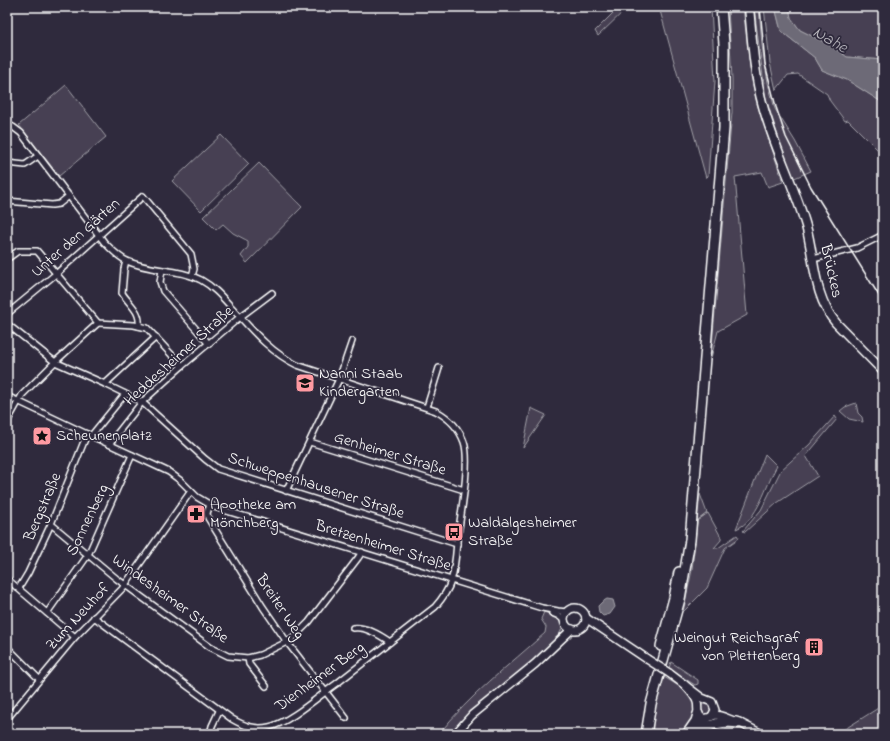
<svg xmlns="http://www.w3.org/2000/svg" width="890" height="741" viewBox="0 0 890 741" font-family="'Indie Flower',sans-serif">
<rect width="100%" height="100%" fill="#2f2a3d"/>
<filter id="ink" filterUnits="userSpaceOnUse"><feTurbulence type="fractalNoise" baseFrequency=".025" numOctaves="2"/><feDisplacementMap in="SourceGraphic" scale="8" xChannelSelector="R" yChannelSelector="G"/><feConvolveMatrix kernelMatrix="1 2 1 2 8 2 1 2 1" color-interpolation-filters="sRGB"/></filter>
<g filter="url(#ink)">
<g fill="#464152" stroke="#a2a0a8">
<path d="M619,7H628L598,36L595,31Z"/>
<path d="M659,7H711L715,81L708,176L706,178Z"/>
<path d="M728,7H743L751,76L757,104L783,182L768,187L762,172L735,177L747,315L718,331L711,358L732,112V79Z"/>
<path d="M754,7H759L762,46L768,83L775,109L795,141L811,171L792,179L766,99Z"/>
<path d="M764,7H775L781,31L815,58L822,70L847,80L883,103V155L848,120L845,121L830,101L827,94L798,74L788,75L776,90L770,63Z"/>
<path d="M789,7H883V60L847,57L832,46L800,30L791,18Z"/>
<path d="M66,85L106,137L59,176L19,125Z"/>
<path d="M221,135L249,164L201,211L172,181Z"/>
<path d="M259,163L302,207L247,263L241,256L248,247V241L233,233L223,224L216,230L203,217Z"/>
<path d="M856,403L858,413L862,417L863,422L849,419L840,411L845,407Z"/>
<path d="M531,408L546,415L523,448Z"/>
<path d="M835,416L837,419L806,456L818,476L777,503L745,532L743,531L761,510L781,470L809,445Z"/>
<path d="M765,454L777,466C766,484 758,521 736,529Z"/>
<path d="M700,494L707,513L698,520L708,513L721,537V540L714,548H718L737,535L739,538L725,548L707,588L683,612L692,570Z"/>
<path d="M544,612L558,618L563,625C561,636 550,644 543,652L468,714L451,734H439C469,696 509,665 545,633L546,627L541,619Z"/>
<path d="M671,662L698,680V684L695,685L671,670L669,668Z"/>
<path d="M664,677L682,688L692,697L695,703V716L684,734H654C649,719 660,692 664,677Z"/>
<circle cx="706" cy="709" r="5.5"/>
<path d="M883,705V734H837Z"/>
</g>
<g fill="#6d6a77" stroke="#a7a6ad">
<path d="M775,7H789L791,18L800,30L832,46L847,57L883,60V103L847,80L822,70L815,58L781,31Z"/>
<path d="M607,599L613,600L615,607L610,614L603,616L599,612L598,606L602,602Z"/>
</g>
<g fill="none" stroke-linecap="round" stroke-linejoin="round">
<g stroke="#fff" stroke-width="8">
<g id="street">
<path d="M7,124L13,127L21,133L104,242C111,249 118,257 127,261C151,272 178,268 201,280C214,287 223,298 233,309C252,330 270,352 297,365L436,411C449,418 459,428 464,442C471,462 460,519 457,542C456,555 455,569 451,581C448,591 442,599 435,607C402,633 369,658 336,684C319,696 289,723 269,727C255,730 244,726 232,719L94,617"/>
<path d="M7,163L25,165L38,156"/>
<path d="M7,201L52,205L59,204L69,196"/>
<path d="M7,259L18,251H37L98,323L134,325L147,328L182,366"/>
<path d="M813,259L857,248L883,235"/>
<path d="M126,261L124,269L122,293C129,304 141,311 139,326"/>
<path d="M162,270L160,282L163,291L209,344"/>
<path d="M7,314L57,273L143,196L191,254L194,269L192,276"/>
<path d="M7,324L55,362L105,384L142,402L205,459L218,469L457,544"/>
<path d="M105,384L156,337"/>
<path d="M7,396L87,434L169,472L181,481L197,497L214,507L542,608L558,611L567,612"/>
<path d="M427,407L439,368"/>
<path d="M7,422L22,395L55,362L98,323"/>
<path d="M91,436L125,394"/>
<path d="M310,442L464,490"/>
<path d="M109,444L142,402L182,366L240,317L272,293"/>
<path d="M286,491L339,379L352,341"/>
<path d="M210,505L207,513L208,518L263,607L287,642L346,718"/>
<path d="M51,524L117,579L210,647L228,656L248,658L260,655L291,640L309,622L358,558L362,552"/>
<path d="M7,579L75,637"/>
<path d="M19,588L28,573L51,524L87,434"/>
<path d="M47,613L88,555L132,455"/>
<path d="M552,613L559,616L565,621"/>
<path d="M353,628C364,626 380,635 390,642"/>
<path d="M7,647L39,679"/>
<path d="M248,658L249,664L266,686"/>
<path d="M7,719L75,637L122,589L191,491"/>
<path d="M210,734L212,726L219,711"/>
</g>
</g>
<g stroke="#fff" stroke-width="10">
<g id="secondary">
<circle cx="575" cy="619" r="11"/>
<path d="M586,618L647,659"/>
<path d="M669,673L702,698L712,702L715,710L712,716"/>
<path d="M684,684C688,689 695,695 697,702C699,708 695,715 703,718C708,720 711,716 715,715C721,715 728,719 734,721"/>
<path d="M736,721L762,734"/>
<path d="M455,734L472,715L535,664L572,629"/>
</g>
</g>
<g stroke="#fff" stroke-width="11">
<path id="primary" d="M749,7C752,40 754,74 763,106C774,147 794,185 806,226C815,259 813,296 836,323L883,371"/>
</g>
<g stroke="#fff" stroke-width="12">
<g id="highway">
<path d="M661,646L674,598L679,572"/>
<path d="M696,729L700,723L706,719"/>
<path d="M646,734L651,704L680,599L690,540L724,128V44L721,7"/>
<path d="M687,734L696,721L698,714"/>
<path d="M697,734C710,723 723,721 739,723"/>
</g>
</g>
<use href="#street" stroke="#2f2a3d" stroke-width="5"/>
<use href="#secondary" stroke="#2f2a3d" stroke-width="7"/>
<use href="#primary" stroke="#2f2a3d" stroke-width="8"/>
<use href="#highway" stroke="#2f2a3d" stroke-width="9"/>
<path stroke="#fff" stroke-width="1.5" d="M760,7L765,64L776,107L786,137L811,187L883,302"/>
<g stroke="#fff" stroke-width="10" stroke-linecap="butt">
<path id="secondary-bridge" d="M647,659L669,673"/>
</g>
<use href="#secondary-bridge" stroke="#2f2a3d" stroke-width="7"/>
</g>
</g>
<defs>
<g id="school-square" transform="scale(1)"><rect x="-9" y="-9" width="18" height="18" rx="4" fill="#ff9aa2" stroke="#2f2a3d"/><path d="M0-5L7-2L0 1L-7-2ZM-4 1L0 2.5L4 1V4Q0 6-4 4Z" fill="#111"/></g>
<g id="sight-square" transform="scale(1)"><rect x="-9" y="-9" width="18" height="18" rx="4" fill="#ff9aa2" stroke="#2f2a3d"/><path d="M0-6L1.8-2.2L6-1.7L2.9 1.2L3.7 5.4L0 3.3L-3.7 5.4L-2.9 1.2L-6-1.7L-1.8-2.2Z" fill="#111"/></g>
<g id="pharmacy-square" transform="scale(1)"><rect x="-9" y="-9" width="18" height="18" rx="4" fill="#ff9aa2" stroke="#2f2a3d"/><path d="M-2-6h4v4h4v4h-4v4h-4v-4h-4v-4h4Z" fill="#111"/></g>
<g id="bus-square" transform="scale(1)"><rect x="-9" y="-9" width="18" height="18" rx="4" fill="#ff9aa2" stroke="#2f2a3d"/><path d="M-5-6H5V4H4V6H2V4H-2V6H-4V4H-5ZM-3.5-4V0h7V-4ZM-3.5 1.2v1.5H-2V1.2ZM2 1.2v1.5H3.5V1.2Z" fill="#111"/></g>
<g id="building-square" transform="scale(1)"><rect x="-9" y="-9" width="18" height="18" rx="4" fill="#ff9aa2" stroke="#2f2a3d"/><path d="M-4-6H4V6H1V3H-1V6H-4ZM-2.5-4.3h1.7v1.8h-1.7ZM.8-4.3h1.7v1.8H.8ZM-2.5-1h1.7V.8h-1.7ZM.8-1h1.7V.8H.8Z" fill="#111"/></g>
</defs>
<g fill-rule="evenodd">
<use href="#school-square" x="305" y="383"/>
<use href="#sight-square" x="42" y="436"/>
<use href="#pharmacy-square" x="196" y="514"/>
<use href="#bus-square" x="454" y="532"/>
<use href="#building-square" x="814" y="647"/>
</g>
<g text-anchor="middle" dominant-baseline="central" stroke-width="3.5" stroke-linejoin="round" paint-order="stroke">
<g font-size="16" fill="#fff" stroke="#2f2a3d">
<text transform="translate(76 238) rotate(-41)">Unter den Gärten</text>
<text transform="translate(831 271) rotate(77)">Brückes</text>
<text transform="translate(179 356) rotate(-42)">Heddesheimer Straße</text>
<text transform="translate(390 454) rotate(17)">Genheimer Straße</text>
<text transform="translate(316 486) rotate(18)">Schweppenhausener Straße</text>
<text transform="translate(43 507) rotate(-67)">Bergstraße</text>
<text transform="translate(88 520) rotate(-64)">Sonnenberg</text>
<text transform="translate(383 546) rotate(17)">Bretzenheimer Straße</text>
<text transform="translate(170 599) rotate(36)">Windesheimer Straße</text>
<text transform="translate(280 607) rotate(56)">Breiter Weg</text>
<text transform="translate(78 617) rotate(-47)">Zum Neuhof</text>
<text transform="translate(320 677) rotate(-36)">Dienheimer Berg</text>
</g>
<g font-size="16" fill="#fff" stroke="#2f2a3d" text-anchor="start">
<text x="319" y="374">Nanni Staab<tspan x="319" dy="18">Kindergarten</tspan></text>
<text x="56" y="436">Scheunenplatz</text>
<text x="210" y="505">Apotheke am<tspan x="210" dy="18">Mönchberg</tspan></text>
<text x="468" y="523">Waldalgesheimer<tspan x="468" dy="18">Straße</tspan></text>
<text x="800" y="638" text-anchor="end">Weingut Reichsgraf<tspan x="800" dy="18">von Plettenberg</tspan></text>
</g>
<g font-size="17" font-style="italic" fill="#b6b4bb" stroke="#2f2a3d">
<text transform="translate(830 40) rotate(30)">Nahe</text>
</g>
</g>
<rect width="890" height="741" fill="none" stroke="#2f2a3d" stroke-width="24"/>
<rect x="12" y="12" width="866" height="717" fill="none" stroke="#fff" stroke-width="1.5" filter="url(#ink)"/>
</svg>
